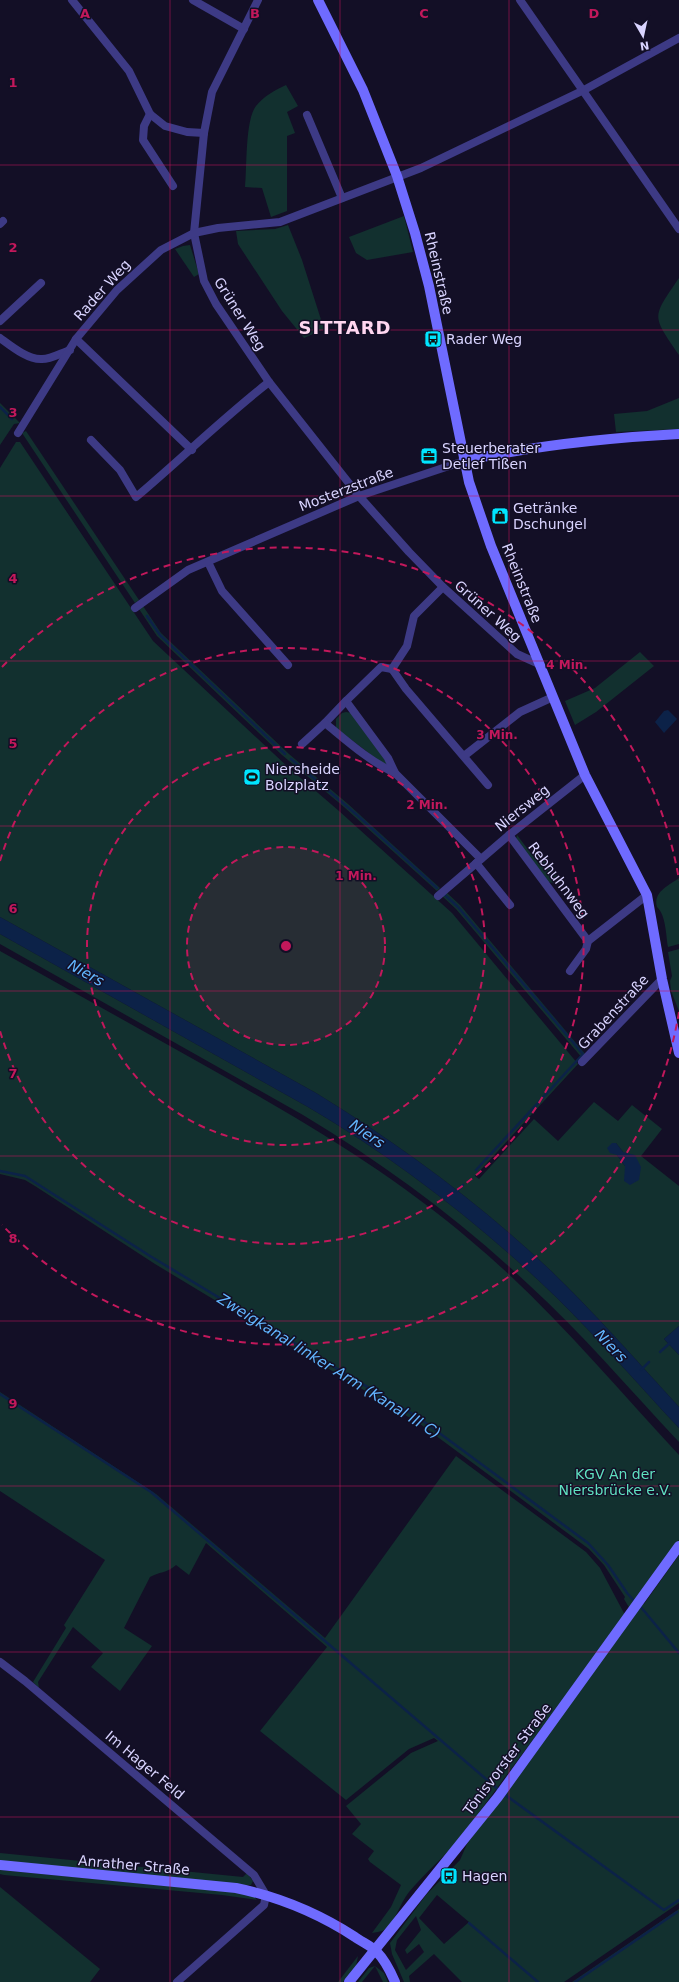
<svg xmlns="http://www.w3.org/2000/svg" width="679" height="1982" viewBox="0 0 679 1982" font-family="'DejaVu Sans',sans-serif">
<rect width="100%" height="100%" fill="#130f26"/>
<g fill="#12302f" fill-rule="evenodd">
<path d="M286,85L298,106L287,112L295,133L287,136V211L271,217L262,188L245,187C247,168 245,120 256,106C264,96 275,90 286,85Z"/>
<path d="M404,216L413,252L367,260L356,253L349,237Z"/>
<path d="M288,225L302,260L324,329L304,338L282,311L238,244L236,231L275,229Z"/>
<path d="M190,245L199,274L194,277L175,249L183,246Z"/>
<path d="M679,278V355C651,314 652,318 679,278Z"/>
<path d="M679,398V429L616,432L614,414L647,411Z"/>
<path d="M0,403L20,423L14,424L0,445Z"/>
<path d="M26,431L139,600L135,603L22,433Z"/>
<path d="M16,442H20L153,641L289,768L339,811L452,913L578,1064L475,1176L479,1179L534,1119L558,1141L594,1102L618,1121L632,1105L662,1129L641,1156L679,1186V1326L664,1339L679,1355V1407C636,1360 594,1312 548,1268C477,1201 399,1144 316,1093L0,917V468ZM616,1143L623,1152L630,1185L626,1174L625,1166L617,1155Z"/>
<path d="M143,606L161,633L289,754L348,804L440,888L437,891L344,807L282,755L157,636L139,609Z"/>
<path d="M640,652L654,666L596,712L575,725L565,701L595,688Z"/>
<path d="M346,712L352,713L388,761L387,765L382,763L336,728V719L342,713Z"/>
<path d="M517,835L539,864L545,859L558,877L557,882L554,883L548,882L516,840Z"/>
<path d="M679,878V944L668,947C666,936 666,915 657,907C653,892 668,886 679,878Z"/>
<path d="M446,892L460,905L586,1055L583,1059L456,909L442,896Z"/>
<path d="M0,934L308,1107C391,1156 466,1213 537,1279C587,1325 632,1378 679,1428V1442C629,1389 582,1333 528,1284C459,1219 384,1164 303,1115L0,944Z"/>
<path d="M679,949V1011L671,991L670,981L672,976L668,952Z"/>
<path d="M0,951C67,989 135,1026 202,1064C296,1117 388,1170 470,1240C547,1304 611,1382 679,1455V1540L638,1598L644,1604L679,1555V1903L564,1982H462L434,1954L409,1976L410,1982H404L392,1954L390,1943L426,1895L460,1860L467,1844L503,1796L630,1609L624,1599L625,1597L604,1565L589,1549L420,1424L155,1264L35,1186L25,1180L0,1174ZM437,1895L469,1922L444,1944L419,1918ZM416,1916L421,1930L405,1950L407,1954L419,1944L424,1952L406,1970L395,1950L397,1940Z"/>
<path d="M0,1392L156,1494L325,1638L456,1456L586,1552L600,1568L625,1615L460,1838C444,1857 425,1873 409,1892C400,1903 396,1921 384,1930C381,1932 375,1932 372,1933L391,1907L401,1885L370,1862L368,1859L374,1851L352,1834L361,1824L346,1806L411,1753L438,1741L434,1738L409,1749L346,1800L260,1731L327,1647L206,1543L189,1575L176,1565C168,1573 158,1572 150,1577L124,1628L152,1646L120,1691L91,1667L103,1653L73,1627L38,1682L39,1688L33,1682L66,1628L64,1625L105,1560L0,1491Z"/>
<path d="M0,1853L243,1877L247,1873L253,1881L251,1885H246L0,1862Z"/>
<path d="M0,1870L252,1894L257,1900L222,1895L4,1875L0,1874Z"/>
<path d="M0,1887L100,1969L90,1982H0Z"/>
<path d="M679,1909V1982H572Z"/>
<path d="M358,1956L356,1966L343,1982H338Z"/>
<path d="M375,1966L362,1982H358L369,1968L375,1966L384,1973L388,1982H383Z"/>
</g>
<g fill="#0c2248">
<path d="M668,710L677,719L664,733L655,722L664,711Z"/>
<path d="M0,917L316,1093C399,1144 477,1201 548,1268C594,1312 636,1360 679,1407V1428C632,1378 587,1325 537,1279C466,1213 391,1156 308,1107L0,934Z"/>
<path d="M612,1143H616L623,1152L635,1155L641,1167L639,1180L630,1185L624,1181L625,1166L617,1155L610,1153L607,1148Z"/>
<path d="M679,1326V1355L664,1339Z"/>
</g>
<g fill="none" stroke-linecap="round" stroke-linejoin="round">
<g stroke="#0c2248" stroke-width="2.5">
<path d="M0,407L12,419"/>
<path d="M147,616L160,635L285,754"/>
<path d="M291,759L357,815L437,888"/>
<path d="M445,895L458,907L583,1054L476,1170"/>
<path d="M0,1171L25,1176L150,1256L419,1418L588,1543L608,1565L627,1593L636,1603"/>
<path d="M456,1192L463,1185"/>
<path d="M660,1352L670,1343"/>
<path d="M641,1370L649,1362"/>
<path d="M0,1394L151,1492L500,1791"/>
<path d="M640,1606L679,1653"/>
<path d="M504,1794L664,1910L679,1900"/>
<path d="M469,1923L538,1982"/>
<path d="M575,1982L677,1912"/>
</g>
<g stroke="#3d3a85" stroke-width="8">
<path d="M72,0L129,71L150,114L165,126L187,132L204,133"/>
<path d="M193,0L244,29"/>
<path d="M258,0L212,92L204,133L194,233L204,281L216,304L269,382L359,496L409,552L443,587L517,654L539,664"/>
<path d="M520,0L679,229"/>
<path d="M150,114L144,126L143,140L173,186"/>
<path d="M307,115L342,198"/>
<path d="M0,224L3,221"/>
<path d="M0,321L41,283"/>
<path d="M0,338C11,346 28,360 42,359C51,359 61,353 70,350"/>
<path d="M76,339L192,450"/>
<path d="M18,433L76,339L117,290L161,250L194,233L218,228L280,222L421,168L584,90L679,38"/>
<path d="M91,440L120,470L136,497C181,459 223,418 269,382"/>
<path d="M208,562L222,591L288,665"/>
<path d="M443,587L414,616L407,646L392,669L406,689L488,785"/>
<path d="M135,608L188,570L359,496L464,461"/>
<path d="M392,669L381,667L346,701L388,758L395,773"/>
<path d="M346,701L325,723C347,741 369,761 395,773L481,859"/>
<path d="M302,744L325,723"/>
<path d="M464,756L520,712L553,697"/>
<path d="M509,835L588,941"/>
<path d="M476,863L510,905"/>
<path d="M438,896L509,835L585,775"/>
<path d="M570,971L586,949L588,941L647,895"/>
<path d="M582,1062L662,979"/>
<path d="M0,1662L25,1681L254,1875L266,1895L264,1905L177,1982"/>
</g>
<g stroke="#6f6bff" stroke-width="10">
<path d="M318,0L363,90L397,176L415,233L429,286L469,482L491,546L585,775L647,895L662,979L679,1053"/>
<path d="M464,461C536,445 606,438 679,434"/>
<path d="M0,1865L236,1888C280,1897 318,1913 355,1937C362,1942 371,1946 376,1951C385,1960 390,1970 395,1982"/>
<path d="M349,1982L498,1797L679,1546"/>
</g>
</g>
<path fill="none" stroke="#c2185b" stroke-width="1" stroke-opacity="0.55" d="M170,0V1982M340,0V1982M509,0V1982M0,165H679M0,330H679M0,496H679M0,661H679M0,826H679M0,991H679M0,1156H679M0,1321H679M0,1486H679M0,1652H679M0,1817H679"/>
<circle cx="286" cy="946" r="99" fill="#c2185b" fill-opacity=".12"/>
<g fill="none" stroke="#c2185b" stroke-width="2" stroke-dasharray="7 5">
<circle cx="286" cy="946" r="99"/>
<circle cx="286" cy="946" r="199"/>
<path d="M0 861A298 298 0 1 1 0 1031"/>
<path d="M679 1012A398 398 0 0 1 2 1225M2 667A398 398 0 0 1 679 880"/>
</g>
<defs>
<g id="bus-square" transform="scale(0.9)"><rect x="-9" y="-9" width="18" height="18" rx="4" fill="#00e5ff" stroke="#130f26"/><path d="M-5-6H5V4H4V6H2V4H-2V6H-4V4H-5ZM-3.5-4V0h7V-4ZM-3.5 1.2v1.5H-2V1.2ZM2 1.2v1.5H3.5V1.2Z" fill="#111"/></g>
<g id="office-square" transform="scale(0.9)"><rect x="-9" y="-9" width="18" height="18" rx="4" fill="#00e5ff" stroke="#130f26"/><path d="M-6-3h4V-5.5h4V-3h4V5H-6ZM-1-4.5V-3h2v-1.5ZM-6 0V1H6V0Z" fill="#111"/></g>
<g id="shop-square" transform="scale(0.9)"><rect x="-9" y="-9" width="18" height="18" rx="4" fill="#00e5ff" stroke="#130f26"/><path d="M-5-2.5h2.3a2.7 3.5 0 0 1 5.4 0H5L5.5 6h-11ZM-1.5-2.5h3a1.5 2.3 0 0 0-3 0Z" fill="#111"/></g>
<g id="stadium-square" transform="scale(0.9)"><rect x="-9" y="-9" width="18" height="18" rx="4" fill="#00e5ff" stroke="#130f26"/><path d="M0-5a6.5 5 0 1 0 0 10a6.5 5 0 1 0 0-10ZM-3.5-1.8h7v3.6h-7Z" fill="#111"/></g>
</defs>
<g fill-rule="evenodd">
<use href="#bus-square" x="433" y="339"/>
<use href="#office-square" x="429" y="456"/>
<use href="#shop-square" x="500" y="516"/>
<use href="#stadium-square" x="252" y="777"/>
<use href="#bus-square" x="449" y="1876"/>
</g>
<g text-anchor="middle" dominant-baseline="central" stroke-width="3" stroke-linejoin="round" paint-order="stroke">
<g font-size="14" fill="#d9d4ff" stroke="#130f26">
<text transform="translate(439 273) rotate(77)">Rheinstraße</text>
<text transform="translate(102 290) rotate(-48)">Rader Weg</text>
<text transform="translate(240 314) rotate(58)">Grüner Weg</text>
<text transform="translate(346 489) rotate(-21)">Mosterzstraße</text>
<text transform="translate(522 583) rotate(68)">Rheinstraße</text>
<text transform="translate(488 611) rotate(42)">Grüner Weg</text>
<text transform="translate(522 808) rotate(-39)">Niersweg</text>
<text transform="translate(559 880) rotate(53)">Rebhuhnweg</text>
<text transform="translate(613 1012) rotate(-47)">Grabenstraße</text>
<text transform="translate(507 1759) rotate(-53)">Tönisvorster Straße</text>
<text transform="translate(145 1765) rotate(40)">Im Hager Feld</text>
<text transform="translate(134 1865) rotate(5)">Anrather Straße</text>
</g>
<g font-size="14" fill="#d9d4ff" stroke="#130f26" text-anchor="start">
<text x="446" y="339">Rader Weg</text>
<text x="442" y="448">Steuerberater<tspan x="442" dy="16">Detlef Tißen</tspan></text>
<text x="513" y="508">Getränke<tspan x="513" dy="16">Dschungel</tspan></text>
<text x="265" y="769">Niersheide<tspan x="265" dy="16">Bolzplatz</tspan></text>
<text x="462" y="1876">Hagen</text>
</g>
<g font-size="14" fill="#5fe0c0" stroke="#130f26">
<text x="615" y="1474">KGV An der<tspan x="615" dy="16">Niersbrücke e.V.</tspan></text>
</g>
<g font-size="15" font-style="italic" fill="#62b6ff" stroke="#130f26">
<text transform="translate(86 973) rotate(29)">Niers</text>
<text transform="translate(367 1134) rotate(34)">Niers</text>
<text transform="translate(611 1346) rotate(46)">Niers</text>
<text transform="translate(329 1366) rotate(32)">Zweigkanal linker Arm (Kanal III C)</text>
</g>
<g font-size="18" font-weight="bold" letter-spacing="1" fill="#ffd6f0" stroke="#130f26">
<text x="345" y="327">SITTARD</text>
</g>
</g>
<g font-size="13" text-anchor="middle" font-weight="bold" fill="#c2185b" stroke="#130f26" stroke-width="3" stroke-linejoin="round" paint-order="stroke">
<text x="85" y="18">A</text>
<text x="255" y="18">B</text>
<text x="424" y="18">C</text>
<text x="594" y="18">D</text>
<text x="13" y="87">1</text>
<text x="13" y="252">2</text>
<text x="13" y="417">3</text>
<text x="13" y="583">4</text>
<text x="13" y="748">5</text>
<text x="13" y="913">6</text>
<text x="13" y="1078">7</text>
<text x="13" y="1243">8</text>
<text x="13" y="1408">9</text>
</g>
<circle cx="286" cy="946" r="6" fill="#c2185b" stroke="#130f26" stroke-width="2"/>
<g font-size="12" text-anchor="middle" font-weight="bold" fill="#c2185b" stroke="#130f26" stroke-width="3" stroke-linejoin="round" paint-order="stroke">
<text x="567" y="669">4 Min.</text>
<text x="497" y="739">3 Min.</text>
<text x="427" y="809">2 Min.</text>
<text x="356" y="880">1 Min.</text>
</g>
<g transform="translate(643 36) rotate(171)" stroke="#130f26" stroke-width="3" paint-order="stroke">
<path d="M0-3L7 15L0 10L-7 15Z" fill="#d9d4ff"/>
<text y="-6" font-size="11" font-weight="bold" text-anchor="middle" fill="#d9d4ff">N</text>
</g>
</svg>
